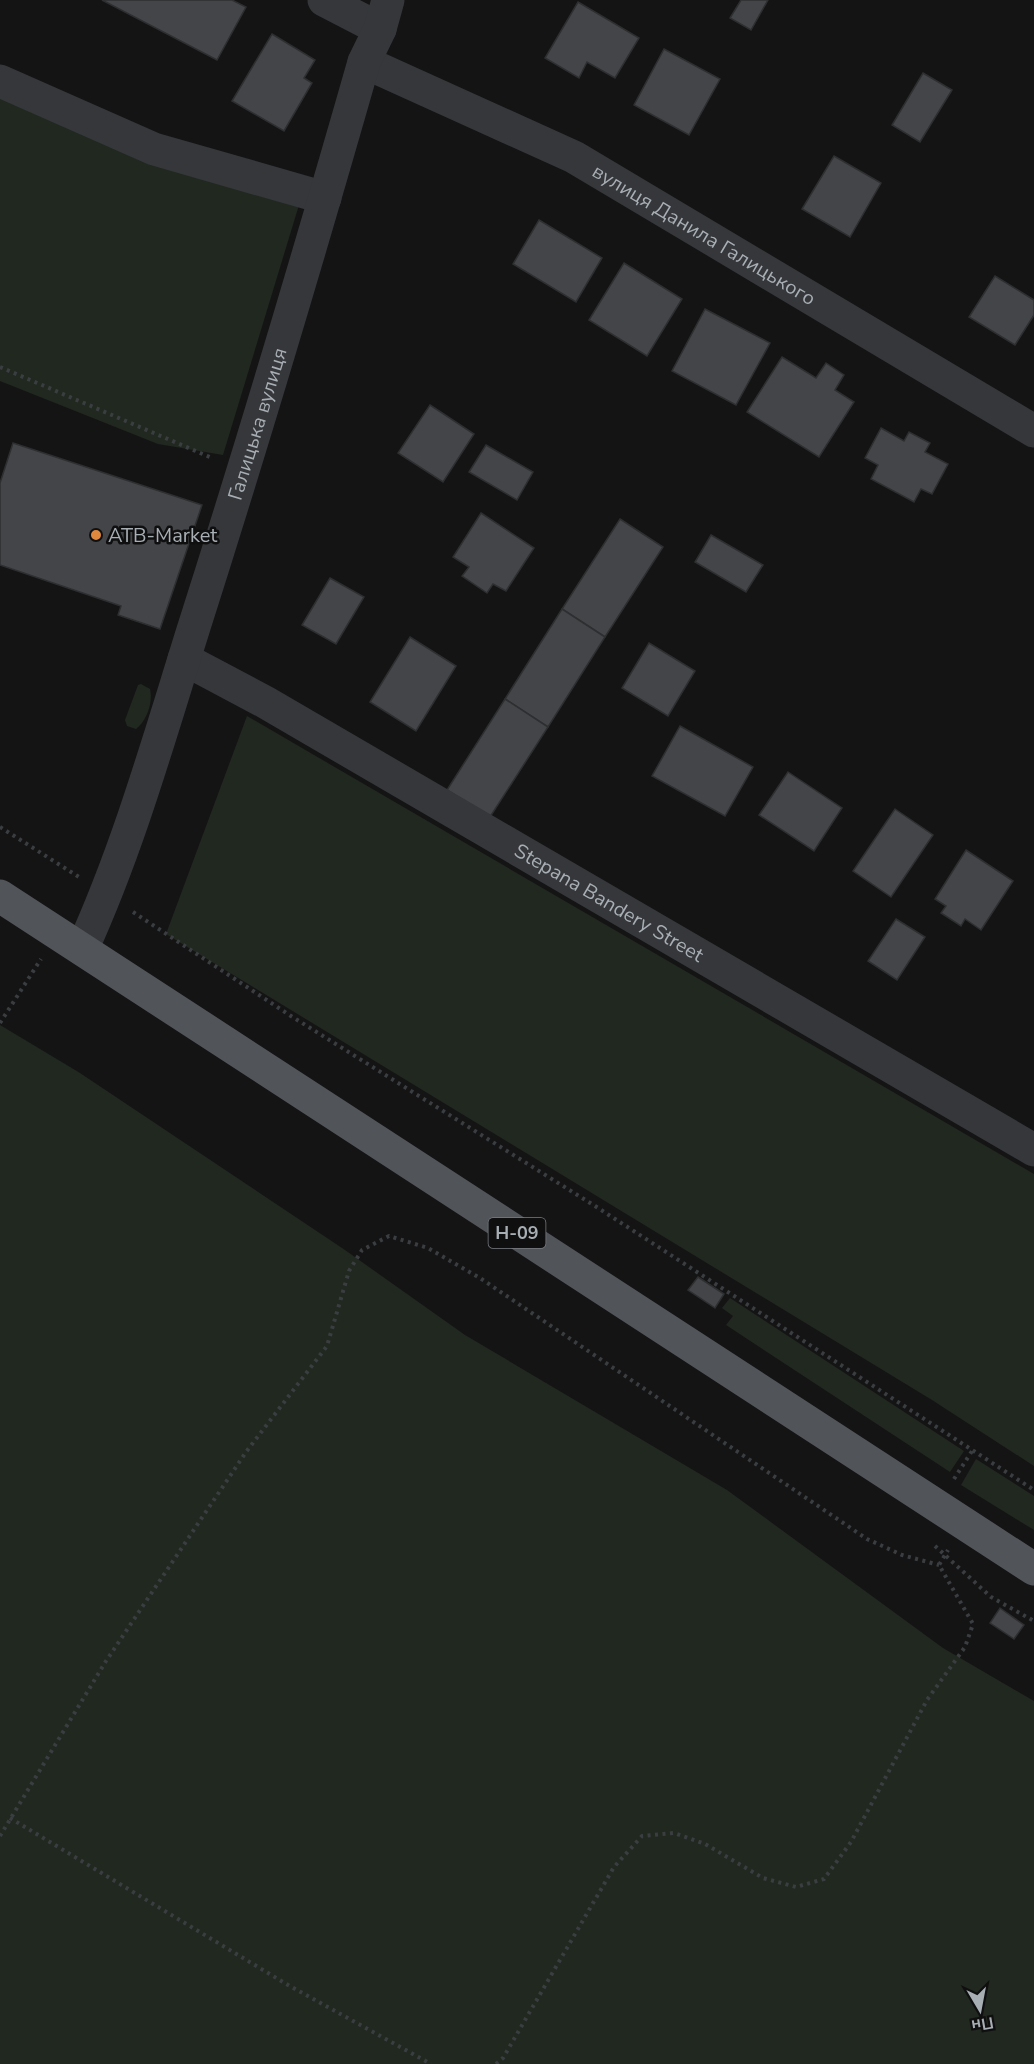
<svg xmlns="http://www.w3.org/2000/svg" width="1034" height="2064" viewBox="0 0 1034 2064" font-family="'Nunito Sans',sans-serif">
<rect width="100%" height="100%" fill="#141415"/>
<g fill="#212820">
<path d="M0,96L299,205L223,455L158,444L0,381Z"/>
<path d="M141,684L150,689C153,703 147,720 136,729L127,726L125,720L138,685Z"/>
<path d="M247,716L1034,1174V1466L932,1400L166,934Z"/>
<path d="M0,1025L80,1073L345,1250L465,1335L727,1490L943,1648L1034,1701V2064H0Z"/>
<path d="M730,1298L964,1451L950,1472L726,1325L733,1316L722,1308Z"/>
<path d="M976,1459L1034,1496V1530L961,1485Z"/>
</g>
<g fill="#434548" stroke="#2e2f31" stroke-width="1.5">
<path d="M102,0H232L246,7L217,60Z"/>
<path d="M741,0H768L751,30L730,18Z"/>
<path d="M578,2L639,38L615,78L587,62L579,78L545,58Z"/>
<path d="M272,34L315,60L304,78L312,83L284,131L232,101Z"/>
<path d="M664,49L720,79L689,135L634,105Z"/>
<path d="M923,73L952,90L920,142L892,125Z"/>
<path d="M834,156L881,183L850,237L802,209Z"/>
<path d="M539,220L602,258L576,302L513,264Z"/>
<path d="M624,263L682,299L647,356L589,320Z"/>
<path d="M995,276L1034,300V315L1015,345L969,317Z"/>
<path d="M705,309L770,343L736,405L672,371Z"/>
<path d="M782,357L816,378L826,363L844,375L835,390L854,402L819,457L747,412Z"/>
<path d="M430,405L474,434L443,482L398,453Z"/>
<path d="M881,428L904,441L909,432L930,443L925,452L948,464L932,494L921,489L914,502L871,479L878,465L865,458Z"/>
<path d="M13,443L202,505L160,629L118,615L121,606L0,565V483Z"/>
<path d="M486,445L533,472L517,500L469,472Z"/>
<path d="M481,513L534,548L506,591L493,584L487,593L462,576L469,567L453,557Z"/>
<path d="M620,519L663,547L605,637L562,609Z"/>
<path d="M711,535L763,565L746,592L695,562Z"/>
<path d="M330,578L364,597L336,644L302,625Z"/>
<path d="M562,609L605,637L548,727L505,699Z"/>
<path d="M410,637L456,666L416,731L370,702Z"/>
<path d="M649,643L695,671L668,716L622,688Z"/>
<path d="M505,699L548,727L490,817L447,790Z"/>
<path d="M680,726L753,767L725,816L652,776Z"/>
<path d="M788,772L842,808L814,851L759,815Z"/>
<path d="M895,809L933,835L891,897L853,871Z"/>
<path d="M966,850L1013,881L981,930L965,919L961,926L941,913L946,906L935,899Z"/>
<path d="M896,919L925,937L897,980L868,961Z"/>
<path d="M698,1277L724,1294L715,1308L688,1290Z"/>
<path d="M1000,1608L1024,1625L1014,1639L990,1623Z"/>
</g>
<g fill="none" stroke-linecap="round" stroke-linejoin="round">
<g stroke="#3b3e41" stroke-width="4" stroke-dasharray="3 4.5" stroke-linecap="butt">
<path d="M0,367L212,458"/>
<path d="M0,827L79,877"/>
<path d="M133,912L291,1016L595,1206L1034,1490"/>
<path d="M0,1023L41,959"/>
<path d="M954,1479L972,1451"/>
<path d="M935,1546L991,1597L1034,1621"/>
<path d="M10,1818L288,1985L431,2064"/>
<path d="M0,1836L106,1661L246,1452L327,1346L349,1271L362,1250L389,1236L428,1248L480,1278L867,1539L902,1555L939,1565"/>
<path d="M496,2064L503,2058L614,1867L642,1836L674,1833L705,1844L763,1878L796,1887L824,1879L851,1842L927,1700L965,1647L973,1624L939,1565L948,1550"/>
</g>
<g stroke="#35373a" stroke-width="33">
<path d="M324,0L380,29"/>
<path id="s1" d="M364,62L574,157L1034,431"/>
<path d="M0,81L154,149L325,198"/>
<path id="s2" d="M184,659L265,702L1034,1150"/>
<path id="s3" d="M82,949C129,846 160,735 194,627C254,439 310,251 364,62L380,29L388,0"/>
</g>
<path stroke="#515459" stroke-width="33" d="M0,896L1034,1569"/>
</g>
<circle fill="#e1883f" stroke="#0f0f10" stroke-width="2" cx="96" cy="535" r="6"/>
<g text-anchor="middle" dominant-baseline="central" stroke-width="5" stroke-linejoin="round" paint-order="stroke">
<rect fill="#0f0f10" stroke="#797e83" stroke-width="1.5" x="488.5" y="1218" width="57" height="30" rx="4.5"/>
<g font-size="18" font-weight="bold" fill="#a7aeb4">
<text x="517" y="1233">Н-09</text>
</g>
<g font-size="20" fill="#a7aeb4" stroke="#0f0f10">
<text stroke="none"><textPath href="#s1" startOffset="382">вулиця Данила Галицького</textPath></text>
<text stroke="none"><textPath href="#s3" startOffset="554">Галицька вулиця</textPath></text>
<text stroke="none"><textPath href="#s2" startOffset="490">Stepana Bandery Street</textPath></text>
</g>
<g font-size="20" fill="#a7aeb4" stroke="#0f0f10" text-anchor="start">
<text x="108" y="535">ATB-Market</text>
</g>
</g>
<g transform="translate(980 2010) rotate(170)" stroke="#0f0f10" stroke-width="4.5" paint-order="stroke">
<path d="M0-4.5L10 22L0 15L-10 22Z" fill="#a7aeb4"/>
<text y="-9" font-size="16" font-weight="bold" text-anchor="middle" fill="#a7aeb4">Пн</text>
</g>
</svg>
